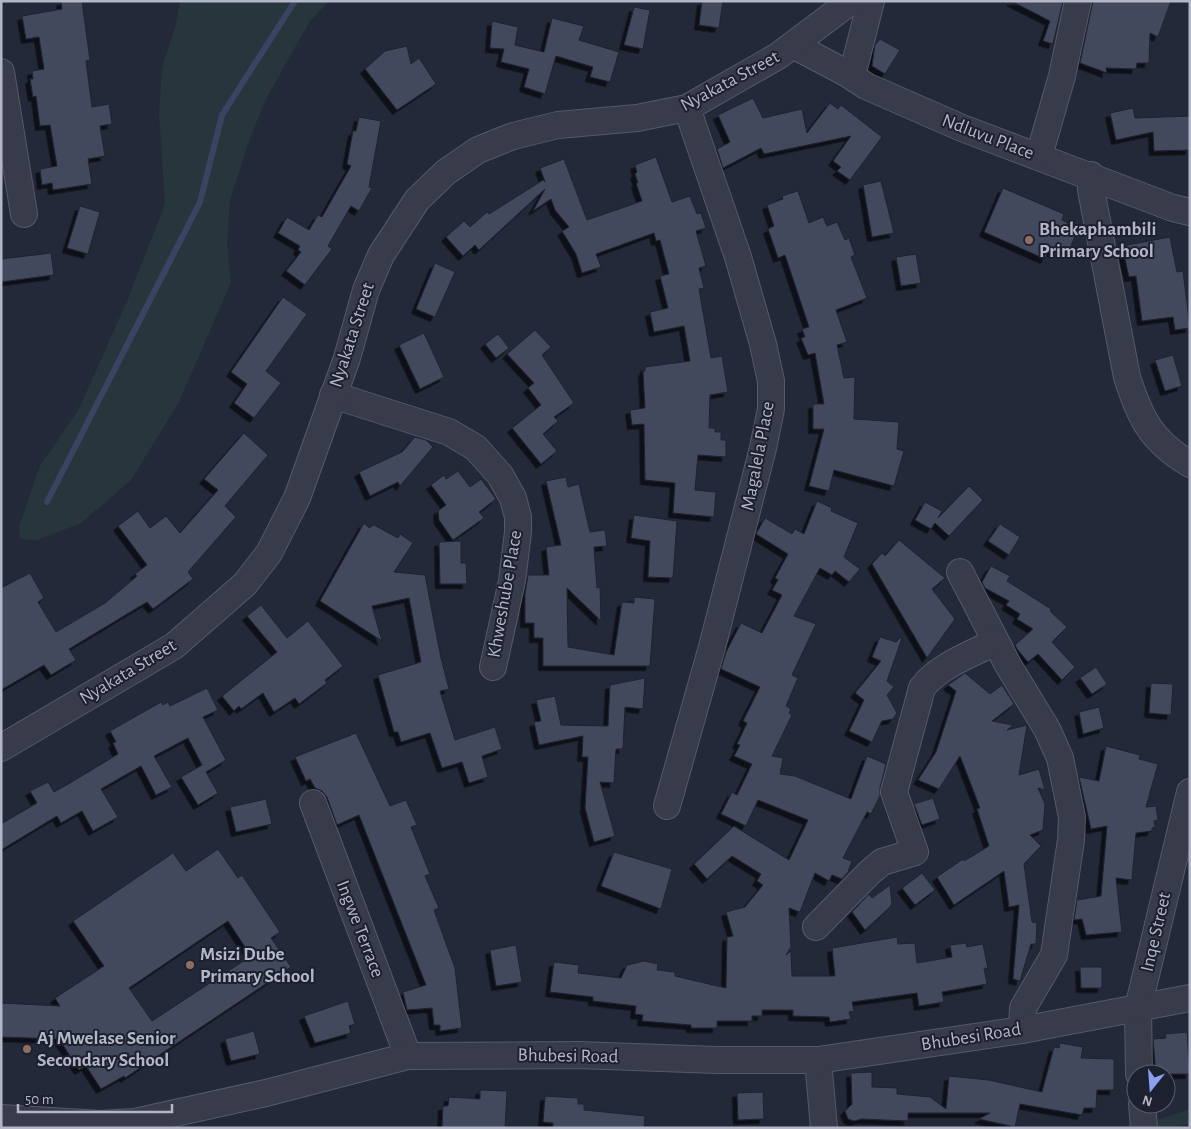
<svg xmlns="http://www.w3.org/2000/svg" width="1191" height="1129" viewBox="0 0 1191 1129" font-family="'Alegreya Sans',sans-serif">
<defs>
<filter id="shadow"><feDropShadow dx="-4.5" dy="4.5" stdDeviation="0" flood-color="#0009"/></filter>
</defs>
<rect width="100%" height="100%" fill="#24293a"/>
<g fill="#27363c">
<path d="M180,1H329L310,21L287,61L265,101L249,141L230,200L227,242L231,282L179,402L131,480L81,523L37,540L20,539L19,527L40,466L79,409L128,299L165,204L159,113L162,68L176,24Z"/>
<path d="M1190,1109V1124L1167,1128H1143V1125Z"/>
</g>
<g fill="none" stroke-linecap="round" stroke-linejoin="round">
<path stroke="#3a4362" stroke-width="6" d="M47,502L200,202L222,115L295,1"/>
</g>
<g fill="#43485b" stroke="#1f2231" fill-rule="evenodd" filter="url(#shadow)">
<path d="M61,1H82L90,60L86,61L92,107L109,104L112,124L100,126L105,156L88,159L92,184L53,190L52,183L42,185L40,169L57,166L50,125L40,126L36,96L33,97L30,79H33L32,71L44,69L39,37L26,39L22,16L62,9Z"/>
<path d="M702,1H723L719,28L699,25Z"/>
<path d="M1011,1H1063L1053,44L1043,41L1050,21Z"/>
<path d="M1093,1H1171L1158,37L1150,33L1149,63H1137L1136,69L1106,68L1107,73L1080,63Z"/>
<path d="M634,7L650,10L643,49L624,45Z"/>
<path d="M552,18L584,26L579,40L619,52L610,82L590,77L593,67L556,56L545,94L524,87L529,69L501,62L504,49L490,48L492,21L518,27L515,45L544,52Z"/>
<path d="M880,39L900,50L885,74L872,66L875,45Z"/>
<path d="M407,46L411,64L419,58L436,84L397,110L365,69L385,51Z"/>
<path d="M753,98L763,118L802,109L807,133L830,103L838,109L841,105L882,137L850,180L837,171L841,167L833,161L851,136L764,154L761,148L723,168L717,149L730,142L718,115Z"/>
<path d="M1133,108L1135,118L1190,116V150L1154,151L1153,132L1116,140L1110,113Z"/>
<path d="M359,117L381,121L369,187L372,188L359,211L351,206L328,246L332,249L305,285L286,271L301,252L298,250L300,246L278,233L287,217L309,230L318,215L322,217L351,166L347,164L353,131H356Z"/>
<path d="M656,157L672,202L690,196L697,214L701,213L706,228L696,231L706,266L699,268L704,288L699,289L711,358L722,356L728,392L710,395L709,428H715V432H721V440H726V457L698,455L695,490L716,492L714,517L673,513L675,483L645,480L644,424L632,425L630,410L645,408L643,371H645V367L690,361L684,326L654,332L650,312L668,308L660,276L669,274L660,240L656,241L654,233L596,254L601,267L582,273L576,254L562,231L569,227L555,210L551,199L533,211L545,189L479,250L475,245L463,256L446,237L464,221L470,227L487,212L489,214L543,180L545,182L540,168L564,159L587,220L642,201L636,183H638L635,174L637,172L635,165Z"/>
<path d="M881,181L894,233L872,237L863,185Z"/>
<path d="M1003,188L1064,214L1062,220L1068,223L1064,232L1075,236L1069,251L1058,246L1055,253L1049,250L1045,259L984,232Z"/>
<path d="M798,191L809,223L823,217L827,226L837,222L845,240L849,238L855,255L851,257L867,298L836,310L847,342L837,345L844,378L855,377L854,419L899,422L897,449L904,451L894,486L834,470L829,491L809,486L824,429H813V404H824L815,353L808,355L801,338L805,337L802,329L809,327L785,255L778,258L768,229L774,226L767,205L783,199L782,196Z"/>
<path d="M80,206L100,212L88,254L67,248Z"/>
<path d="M1170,237L1177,272L1183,271L1190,328L1175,330L1173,317L1142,321L1136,276L1129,277L1122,246Z"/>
<path d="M51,253L54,275L1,282V259Z"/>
<path d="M916,254L921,283L901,286L896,257Z"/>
<path d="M435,263L455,272L435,317L416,309Z"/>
<path d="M283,297L307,314L266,371L281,383L254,418L234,403L247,384L231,372Z"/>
<path d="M535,330L551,347L542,355L574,403L554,417L558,421L543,434L557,451L541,464L512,428L541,405L528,388L534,383L507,354Z"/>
<path d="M424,333L444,377L420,389L399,345Z"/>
<path d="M498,334L509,348L496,358L485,344Z"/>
<path d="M1173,355L1182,386L1165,391L1155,360Z"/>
<path d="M244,433L268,455L225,506L236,517L188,572L193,579L153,609L147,602L69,649L76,660L51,675L44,665L1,690V588L30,573L44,598L38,602L56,632L105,603L137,576L135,574L147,565L118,526L138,511L150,528L166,516L180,533L218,490L204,479Z"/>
<path d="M415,437L426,440L433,447L400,486L398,482L370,496L359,472L402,452Z"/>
<path d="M458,471L470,487L481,479L496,499L479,512L484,518L453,540L439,520L438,511L446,505L431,485L444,475L446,479Z"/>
<path d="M566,477L568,487L579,484L590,532L605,530L607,546L594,547L597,588L600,587L601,621L567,588L568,647L614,655L622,602L634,603V597L655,599L650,666H543V638H534V623H525V594L528,575H549L546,547L561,545L546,481Z"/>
<path d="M969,486L983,500L949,536L935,523L931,529L915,520L925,502L942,511L938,518Z"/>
<path d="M817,501L832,508L831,511L858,523L844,557L860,569L849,582L835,571L832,575L820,568L794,616L816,624L792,675L798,678L786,706L791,709L789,713L792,715L772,756L783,758L780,774L795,776L851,799L867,756L886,764L880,788V796L871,814L867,812L843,858L852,861L848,872L842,879L832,875L829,881L815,873L800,912L789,908L791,947L786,955L791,951L792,976H835L832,948L897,937L898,944L915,943L917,963L952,957L950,945L966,943L967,947L983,944L988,969L984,968L987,984L942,992L944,1002L919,1006L917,993L852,1002L854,1011L849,1012L851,1019L830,1022L829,1017L793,1016V1010H762V1016H752V1021H717V1028H691V1025L642,1021L643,1015L635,1014L636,1006L593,1001V997L550,992L554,962L579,965L578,973L621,978L627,965L644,961L658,964L657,970L675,972V976L726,988L727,937L733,936L726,912L745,907L763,885L757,881L761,874L732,856L707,879L694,864L734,826L789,860L808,820L758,800L746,826L721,814L732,792L737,795L752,764L734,756L740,745L737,744L747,723L743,721L760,687L721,669L726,652L741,623L762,633L782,595L772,590L778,580L775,578L788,554L756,534L757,532L765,518L792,534L795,529L804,534Z"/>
<path d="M634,515L677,521L673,578L648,577L650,541L631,538Z"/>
<path d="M364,523L369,528L374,525L398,538L400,534L413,543L394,572L425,575L441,658L449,689L440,691L455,740L495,727L502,749L482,756L488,777L469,783L462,762L442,768L430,733L401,742L398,732H394L378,675L421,662L409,598L372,606L382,641L320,601Z"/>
<path d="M1000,524L1020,537L1009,555L988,541Z"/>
<path d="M899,540L945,578L932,589L955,619L927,658L872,564L882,553L885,556Z"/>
<path d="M461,541V563H466L467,584H440L439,542Z"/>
<path d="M991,566L1010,576L1007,581L1051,609L1050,611L1067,627L1052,642L1075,667L1062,680L1038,654L1028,662L1017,649L1015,645L1033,629L1017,619L1020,614L1006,605L1009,601L985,588L982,582Z"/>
<path d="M261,605L287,638L308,621L343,666L325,680L327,683L299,704L295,698L274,712L263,693L241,709L239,706L234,711L222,696L277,652L247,616Z"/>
<path d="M880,637L896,642L900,638H902L887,681L894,687L887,695L897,713L893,719L882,721L872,742L849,731L864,700L855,693L881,661L872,657Z"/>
<path d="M1096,667L1107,684L1092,694L1080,678Z"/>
<path d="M965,673L990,694L1002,685L1014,704L992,721L1013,725L1007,730L1027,725L1019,775L1039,769L1045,790L1038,788L1045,804L1043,830L1030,835L1041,846L1024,864L1032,922L1037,923L1036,944H1031L1020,981L1013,979L1019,905L1009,907L1004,871L954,905L937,877L963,859L964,861L989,846L977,809L980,808L960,756L939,789L918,780L936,752L956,691L948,685Z"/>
<path d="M645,678L643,709L625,707L623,749H616L614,783L600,782L615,836L594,842L585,808L588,757H582L583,736L539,745L534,722L541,721L536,700L555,696L561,725L608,726L610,685Z"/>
<path d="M1151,683L1173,684L1171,715L1149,713Z"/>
<path d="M207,688L218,710L203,717L226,760L206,772L218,793L198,805L181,777L202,765L188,738L154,756L172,787L156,795L141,766L101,789L118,817L93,831L82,811L61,823L57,816L1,850V824L37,803L30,791L48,782L54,792L70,783L118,754L113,743L116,742L110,731L161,702L163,705L168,702L170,706Z"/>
<path d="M1099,707L1104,728L1083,734L1079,712Z"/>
<path d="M356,733L390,806L406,800L417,825L411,827L430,874L425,876L439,908L434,910L455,968L462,1028L440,1031V1025H434L432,1008L407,1010L403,992L426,985L359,815L337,825L327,797L322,791L315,788L310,779L306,781L295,757Z"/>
<path d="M1106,746L1140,755L1139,759L1158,764L1146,807L1156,806L1158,820L1154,821L1155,827L1152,828V831L1136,833L1132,880L1116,878L1122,932L1086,935L1082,919L1074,920L1077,900L1101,896L1107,826L1091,829L1079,777L1099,781Z"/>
<path d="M933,798L940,819L922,825L914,804Z"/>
<path d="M266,799L272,824L236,832L230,807Z"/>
<path d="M218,849L238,878L242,875L280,932L271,938L291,967L125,1078L124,1076L101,1089L86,1066L79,1070L59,1039L1,1037V1003L60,1006L55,998L104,966L73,921L173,853L186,871ZM228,921L251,956L152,1021L129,988Z"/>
<path d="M614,852L672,869L661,909L601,886Z"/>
<path d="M922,873L935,890L915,905L902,888Z"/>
<path d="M890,885L892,903L890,907L865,930L852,912L869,894L872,898Z"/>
<path d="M516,945L522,982L496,986L490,950Z"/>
<path d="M1080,967H1102V988H1081Z"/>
<path d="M348,1001L355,1024L349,1026L351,1033L315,1043L304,1016Z"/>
<path d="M254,1031L260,1054L231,1061L225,1039Z"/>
<path d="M1187,1032L1190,1074H1156L1153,1039L1166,1038L1165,1034Z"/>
<path d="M1060,1043L1083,1047L1081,1058L1114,1059V1090H1097L1096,1108H1084L1082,1115L1020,1104L1015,1127L979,1119L990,1113H908V1121L862,1119L854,1121L848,1119L845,1111L852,1104L851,1073L872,1072V1087L897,1088V1094L930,1097L946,1109L949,1076L989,1080L1042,1092L1054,1047L1059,1048Z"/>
<path d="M480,1090L507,1091L505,1128H442L443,1106H448L449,1097L480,1099Z"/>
<path d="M763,1092L764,1119L738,1120L737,1093Z"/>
<path d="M545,1096L578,1098V1104H584V1110L645,1116L644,1128H553V1123L543,1122Z"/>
</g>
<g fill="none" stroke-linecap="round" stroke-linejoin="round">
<g stroke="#555968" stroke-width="28">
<g id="minor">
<path d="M793,45L848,74L866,86L962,128L1173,208L1190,212"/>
<path d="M1,72L24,214"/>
<path d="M848,74L855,64L871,1"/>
<path d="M1039,156L1062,76L1078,1"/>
<path d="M1091,175V190L1127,377C1140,418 1151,441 1190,464"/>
<path d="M333,395L449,432L476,448L500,475L513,498L518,517V532L512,581L493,667"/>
<path d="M960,572L1008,665L1047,729L1060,758L1072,817L1071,840L1054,955L1023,1008L1022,1030"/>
<path d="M1,748L174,646L245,584L269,553L297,498L347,358L366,290L381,255L417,200L446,172L478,150L513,136L558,125L637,118L687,108L778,56L851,1"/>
<path d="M313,803L408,1056"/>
<path d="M667,806L712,647L763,448L771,409V381L763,344L738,257L687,108"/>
<path d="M816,927L870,872L882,862L915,852L894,792L922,688C938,666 970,655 995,642"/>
<path d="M818,1060L824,1128"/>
<path d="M1139,1074L1138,1008L1190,792"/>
<path d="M1142,1104L1144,1128"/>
<path d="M1,1118L100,1124L135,1122L266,1093L408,1056L578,1055L717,1060H818L1022,1030L1190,998"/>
</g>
</g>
<use href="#minor" stroke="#373b4a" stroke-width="26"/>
</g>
<g fill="#8d6e63" stroke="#1d202f" stroke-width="2">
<circle cx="1029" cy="240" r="5"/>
<circle cx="190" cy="965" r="5"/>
<circle cx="27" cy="1049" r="5"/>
</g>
<g text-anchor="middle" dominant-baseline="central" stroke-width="4" stroke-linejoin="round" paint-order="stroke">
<g font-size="19" fill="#b3b6c6" stroke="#1d202f">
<text transform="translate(730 81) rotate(-28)">Nyakata Street</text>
<text transform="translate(988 137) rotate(21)">Ndluvu Place</text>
<text transform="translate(352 335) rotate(-72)">Nyakata Street</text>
<text transform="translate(758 456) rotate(-79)">Magalela Place</text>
<text transform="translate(505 594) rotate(-80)">Khweshube Place</text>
<text transform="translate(128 672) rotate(-31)">Nyakata Street</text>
<text transform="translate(360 929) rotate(69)">Ingwe Terrace</text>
<text transform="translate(1156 932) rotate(-77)">Inqe Street</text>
<text transform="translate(971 1037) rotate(-9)">Bhubesi Road</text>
<text transform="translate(568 1056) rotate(1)">Bhubesi Road</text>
</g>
<g font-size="19" font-weight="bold" fill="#b3b6c6" stroke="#1d202f" text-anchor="start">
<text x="1039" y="229">Bhekaphambili<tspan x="1039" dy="22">Primary School</tspan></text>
<text x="200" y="954">Msizi Dube<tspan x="200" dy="22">Primary School</tspan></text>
<text x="37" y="1038">Aj Mwelase Senior<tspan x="37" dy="22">Secondary School</tspan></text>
</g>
</g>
<rect width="1191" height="1129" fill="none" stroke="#b3b6c6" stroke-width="5"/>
<g transform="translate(1151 1089) rotate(197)"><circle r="24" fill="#1d202f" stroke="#595c6b"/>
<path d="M0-4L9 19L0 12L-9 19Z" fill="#8c9ff1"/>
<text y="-8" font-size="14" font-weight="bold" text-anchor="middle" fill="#b3b6c6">N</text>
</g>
<path d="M18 1104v8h154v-8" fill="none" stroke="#b3b6c6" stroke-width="2.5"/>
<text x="25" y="1104" font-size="15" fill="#b3b6c6" stroke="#1d202f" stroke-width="4" paint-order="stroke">50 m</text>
</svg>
